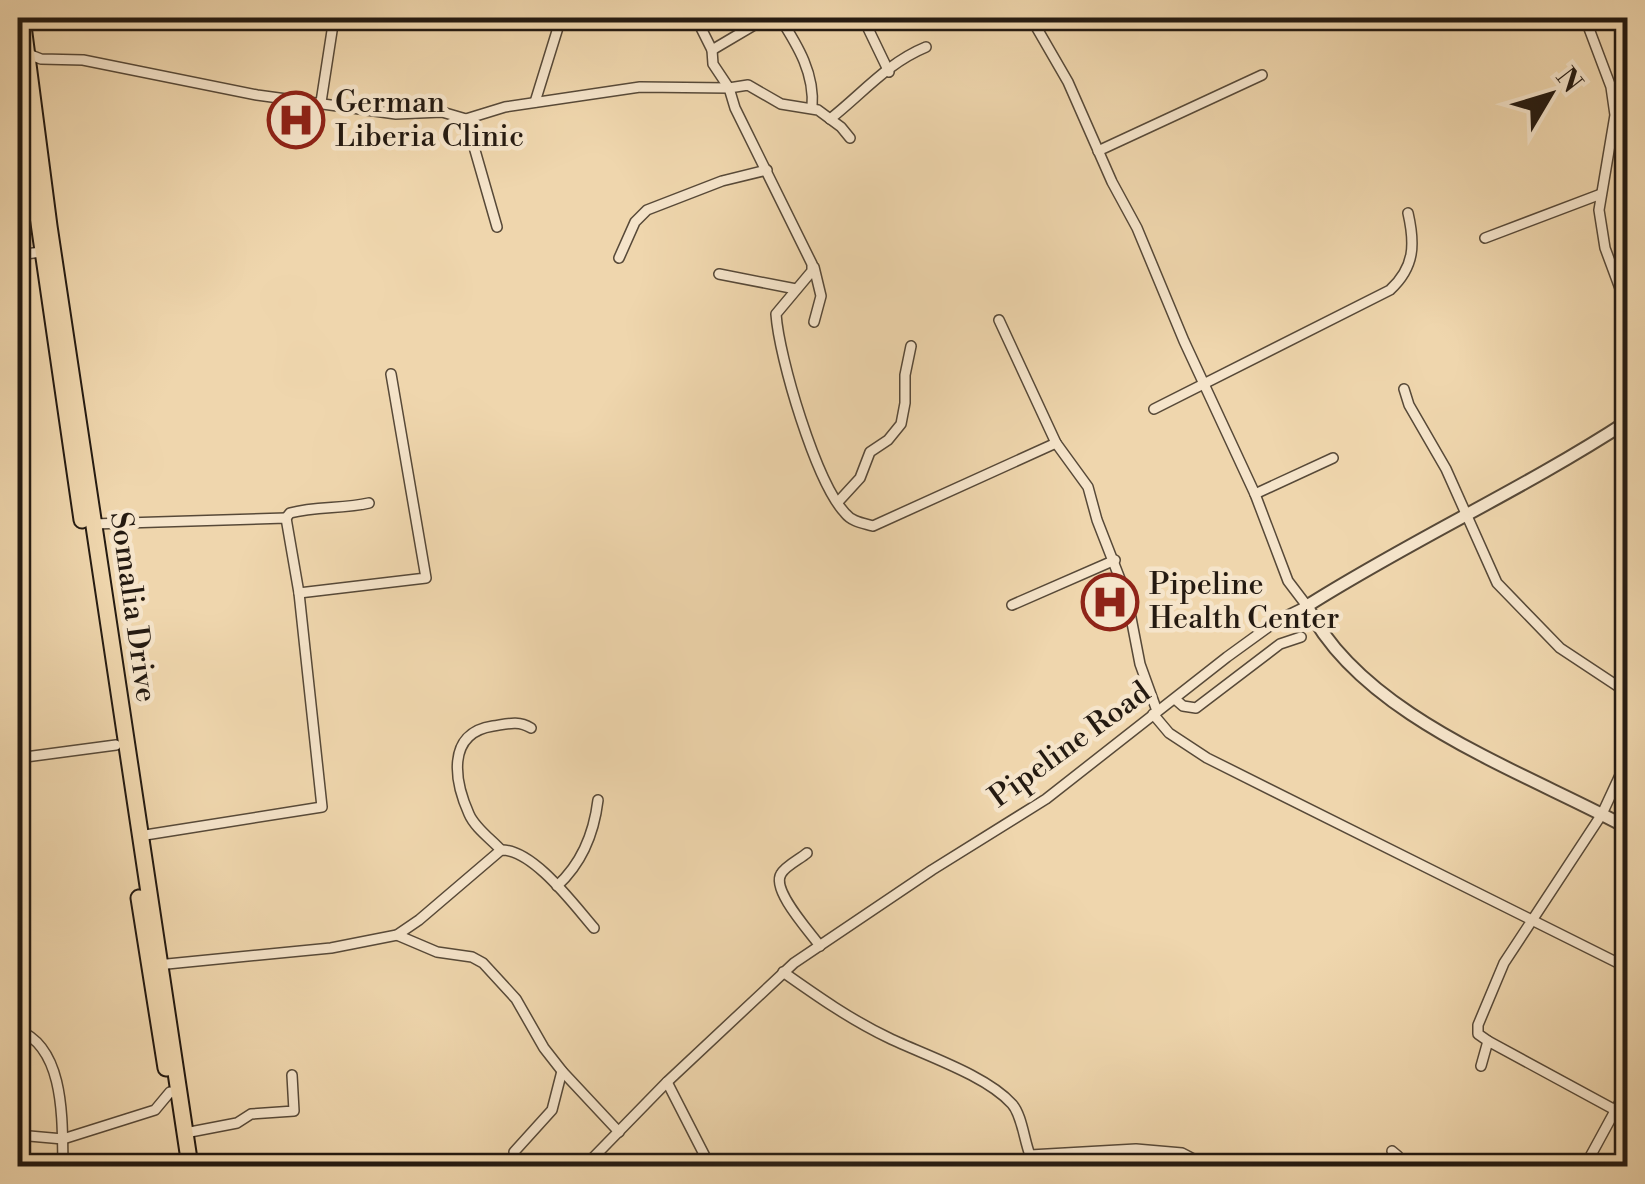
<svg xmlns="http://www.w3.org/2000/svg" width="1645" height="1184" viewBox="0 0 1645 1184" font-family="'Libre Bodoni',serif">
<rect width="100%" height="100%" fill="#efd6ad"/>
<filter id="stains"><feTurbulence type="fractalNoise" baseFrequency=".002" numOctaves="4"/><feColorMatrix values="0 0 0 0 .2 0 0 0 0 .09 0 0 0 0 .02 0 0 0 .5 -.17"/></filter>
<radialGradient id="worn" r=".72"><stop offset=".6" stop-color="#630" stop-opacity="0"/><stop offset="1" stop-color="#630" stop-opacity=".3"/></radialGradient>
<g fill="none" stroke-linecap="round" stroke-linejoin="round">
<g stroke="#574938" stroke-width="12">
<g id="minor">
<path d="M696,18L712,50L713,64L729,88L735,108L812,264V271L776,314C779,358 816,482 845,513C852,522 863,523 873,526L1056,443L1088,487L1097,520L1127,597L1140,664L1157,711"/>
<path d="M780,18C798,46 815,74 812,108"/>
<path d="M863,18L889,72"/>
<path d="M1585,18L1611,87L1615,115L1599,210L1605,248L1628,310"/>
<path d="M18,50L41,59L83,60L257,95L396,114L442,112L466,119L505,107L640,87L729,88L748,85L781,104L818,110L841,127L850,138"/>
<path d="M712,50L766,18"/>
<path d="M321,102L334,18"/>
<path d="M535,102L561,18"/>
<path d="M466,119L497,227"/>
<path d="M830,119C862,94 887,63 926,47"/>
<path d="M1098,151L1262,75"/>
<path d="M18,198L33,192"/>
<path d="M1485,238L1601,194"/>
<path d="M18,255L41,252"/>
<path d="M619,258L635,222L647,210L722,181L767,170"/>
<path d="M719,274L796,289"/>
<path d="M999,320L1056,443"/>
<path d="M814,322L821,296L814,267"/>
<path d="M1404,389L1409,405L1446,469L1497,583L1560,648L1628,693"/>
<path d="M1154,409L1390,290C1415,267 1415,244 1408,213"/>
<path d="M1255,494L1333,458"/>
<path d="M838,502L860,478L870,452L888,440L901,424L905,403V375L911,346"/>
<path d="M286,518L290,513C316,506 343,509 369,503"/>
<path d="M93,524L286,518L299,593L322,807L139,836"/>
<path d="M299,593L426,578L391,374"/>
<path d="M1012,605L1115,560"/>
<path d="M1175,699L1183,706L1196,708L1280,644L1301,637"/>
<path d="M1153,714L1169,733L1207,758L1628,968"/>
<path d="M18,758L116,745"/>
<path d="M501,850C491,839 475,828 469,814C455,783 445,733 493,726C507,724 518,720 531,728"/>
<path d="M807,853C800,859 785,866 781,874C771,890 810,932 820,946"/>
<path d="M557,886C581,864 594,833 598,800"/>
<path d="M397,935L437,952L472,957L483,963L516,999L544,1048L562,1071L619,1132"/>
<path d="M157,965L331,948L397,935L419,920L501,850C533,849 574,905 594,928"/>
<path d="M783,972C817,996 851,1020 889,1038C924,1055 986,1075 1012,1104C1022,1115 1024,1140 1030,1155L1136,1149L1182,1153L1207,1166"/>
<path d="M18,1030C66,1048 62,1123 63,1166"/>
<path d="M1488,1041L1628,1117"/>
<path d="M1481,1066L1488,1041L1478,1034V1025L1504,963L1602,814L1628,758"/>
<path d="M667,1082L710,1166"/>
<path d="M185,1133L237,1123L251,1114L294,1111L292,1075"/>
<path d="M18,1135L63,1139L155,1110L170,1092"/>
<path d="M1392,1151L1398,1156L1399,1166"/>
<path d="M514,1152L552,1110L562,1071"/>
<path d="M585,1166L667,1082L794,963L932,870L1046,799L1227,657L1278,620L1307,606L1288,581L1255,494L1184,341L1137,228L1112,182L1068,82L1031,18"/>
<path d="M1585,1166L1628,1087"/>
</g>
</g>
<g stroke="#574938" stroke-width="15">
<path id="tertiary" d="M1628,421C1524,489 1411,540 1307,606C1362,717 1523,771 1628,828"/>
</g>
<g stroke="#241a11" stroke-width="19">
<g id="primary">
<path d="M22,18L49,226L190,1166"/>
<path d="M18,78L82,520"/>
<path d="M139,898L166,1068"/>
</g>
</g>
<use href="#minor" stroke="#f5e4ca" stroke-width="9"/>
<use href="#tertiary" stroke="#f5e4ca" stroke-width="11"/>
<use href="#primary" stroke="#efd6ad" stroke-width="15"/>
</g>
<defs>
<g id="hospital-ring" transform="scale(2.875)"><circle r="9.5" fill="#f5e4ca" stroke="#8f2418" stroke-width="1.5"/><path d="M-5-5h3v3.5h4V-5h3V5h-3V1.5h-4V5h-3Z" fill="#8f2418"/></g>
</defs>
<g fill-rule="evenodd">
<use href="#hospital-ring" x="296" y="120"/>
<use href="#hospital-ring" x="1110" y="602"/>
</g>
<g text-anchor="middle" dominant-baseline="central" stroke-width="9" stroke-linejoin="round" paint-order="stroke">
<g font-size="30" fill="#241a11" stroke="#f5e4ca" text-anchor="start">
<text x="335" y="103">German<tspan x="335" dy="34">Liberia Clinic</tspan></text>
<text x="1149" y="585">Pipeline<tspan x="1149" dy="34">Health Center</tspan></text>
</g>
<g font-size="30" fill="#241a11" stroke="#f5e4ca">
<text transform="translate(133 607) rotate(82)">Somalia Drive</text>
<text transform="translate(1070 745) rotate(-36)">Pipeline Road</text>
</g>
</g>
<rect width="1645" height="1184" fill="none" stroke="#efd6ad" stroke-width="60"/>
<rect x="20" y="20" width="1605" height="1144" fill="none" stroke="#241a11" stroke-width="5"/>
<rect x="30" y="30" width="1585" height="1124" fill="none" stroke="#241a11" stroke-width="2.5"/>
<g transform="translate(1550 95) rotate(52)" stroke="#f5e4ca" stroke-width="8" paint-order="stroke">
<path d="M0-8L18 38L0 25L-18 38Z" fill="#241a11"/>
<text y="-15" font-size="28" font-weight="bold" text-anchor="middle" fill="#241a11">N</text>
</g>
<rect width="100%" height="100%" filter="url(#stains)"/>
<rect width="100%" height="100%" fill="url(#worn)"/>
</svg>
